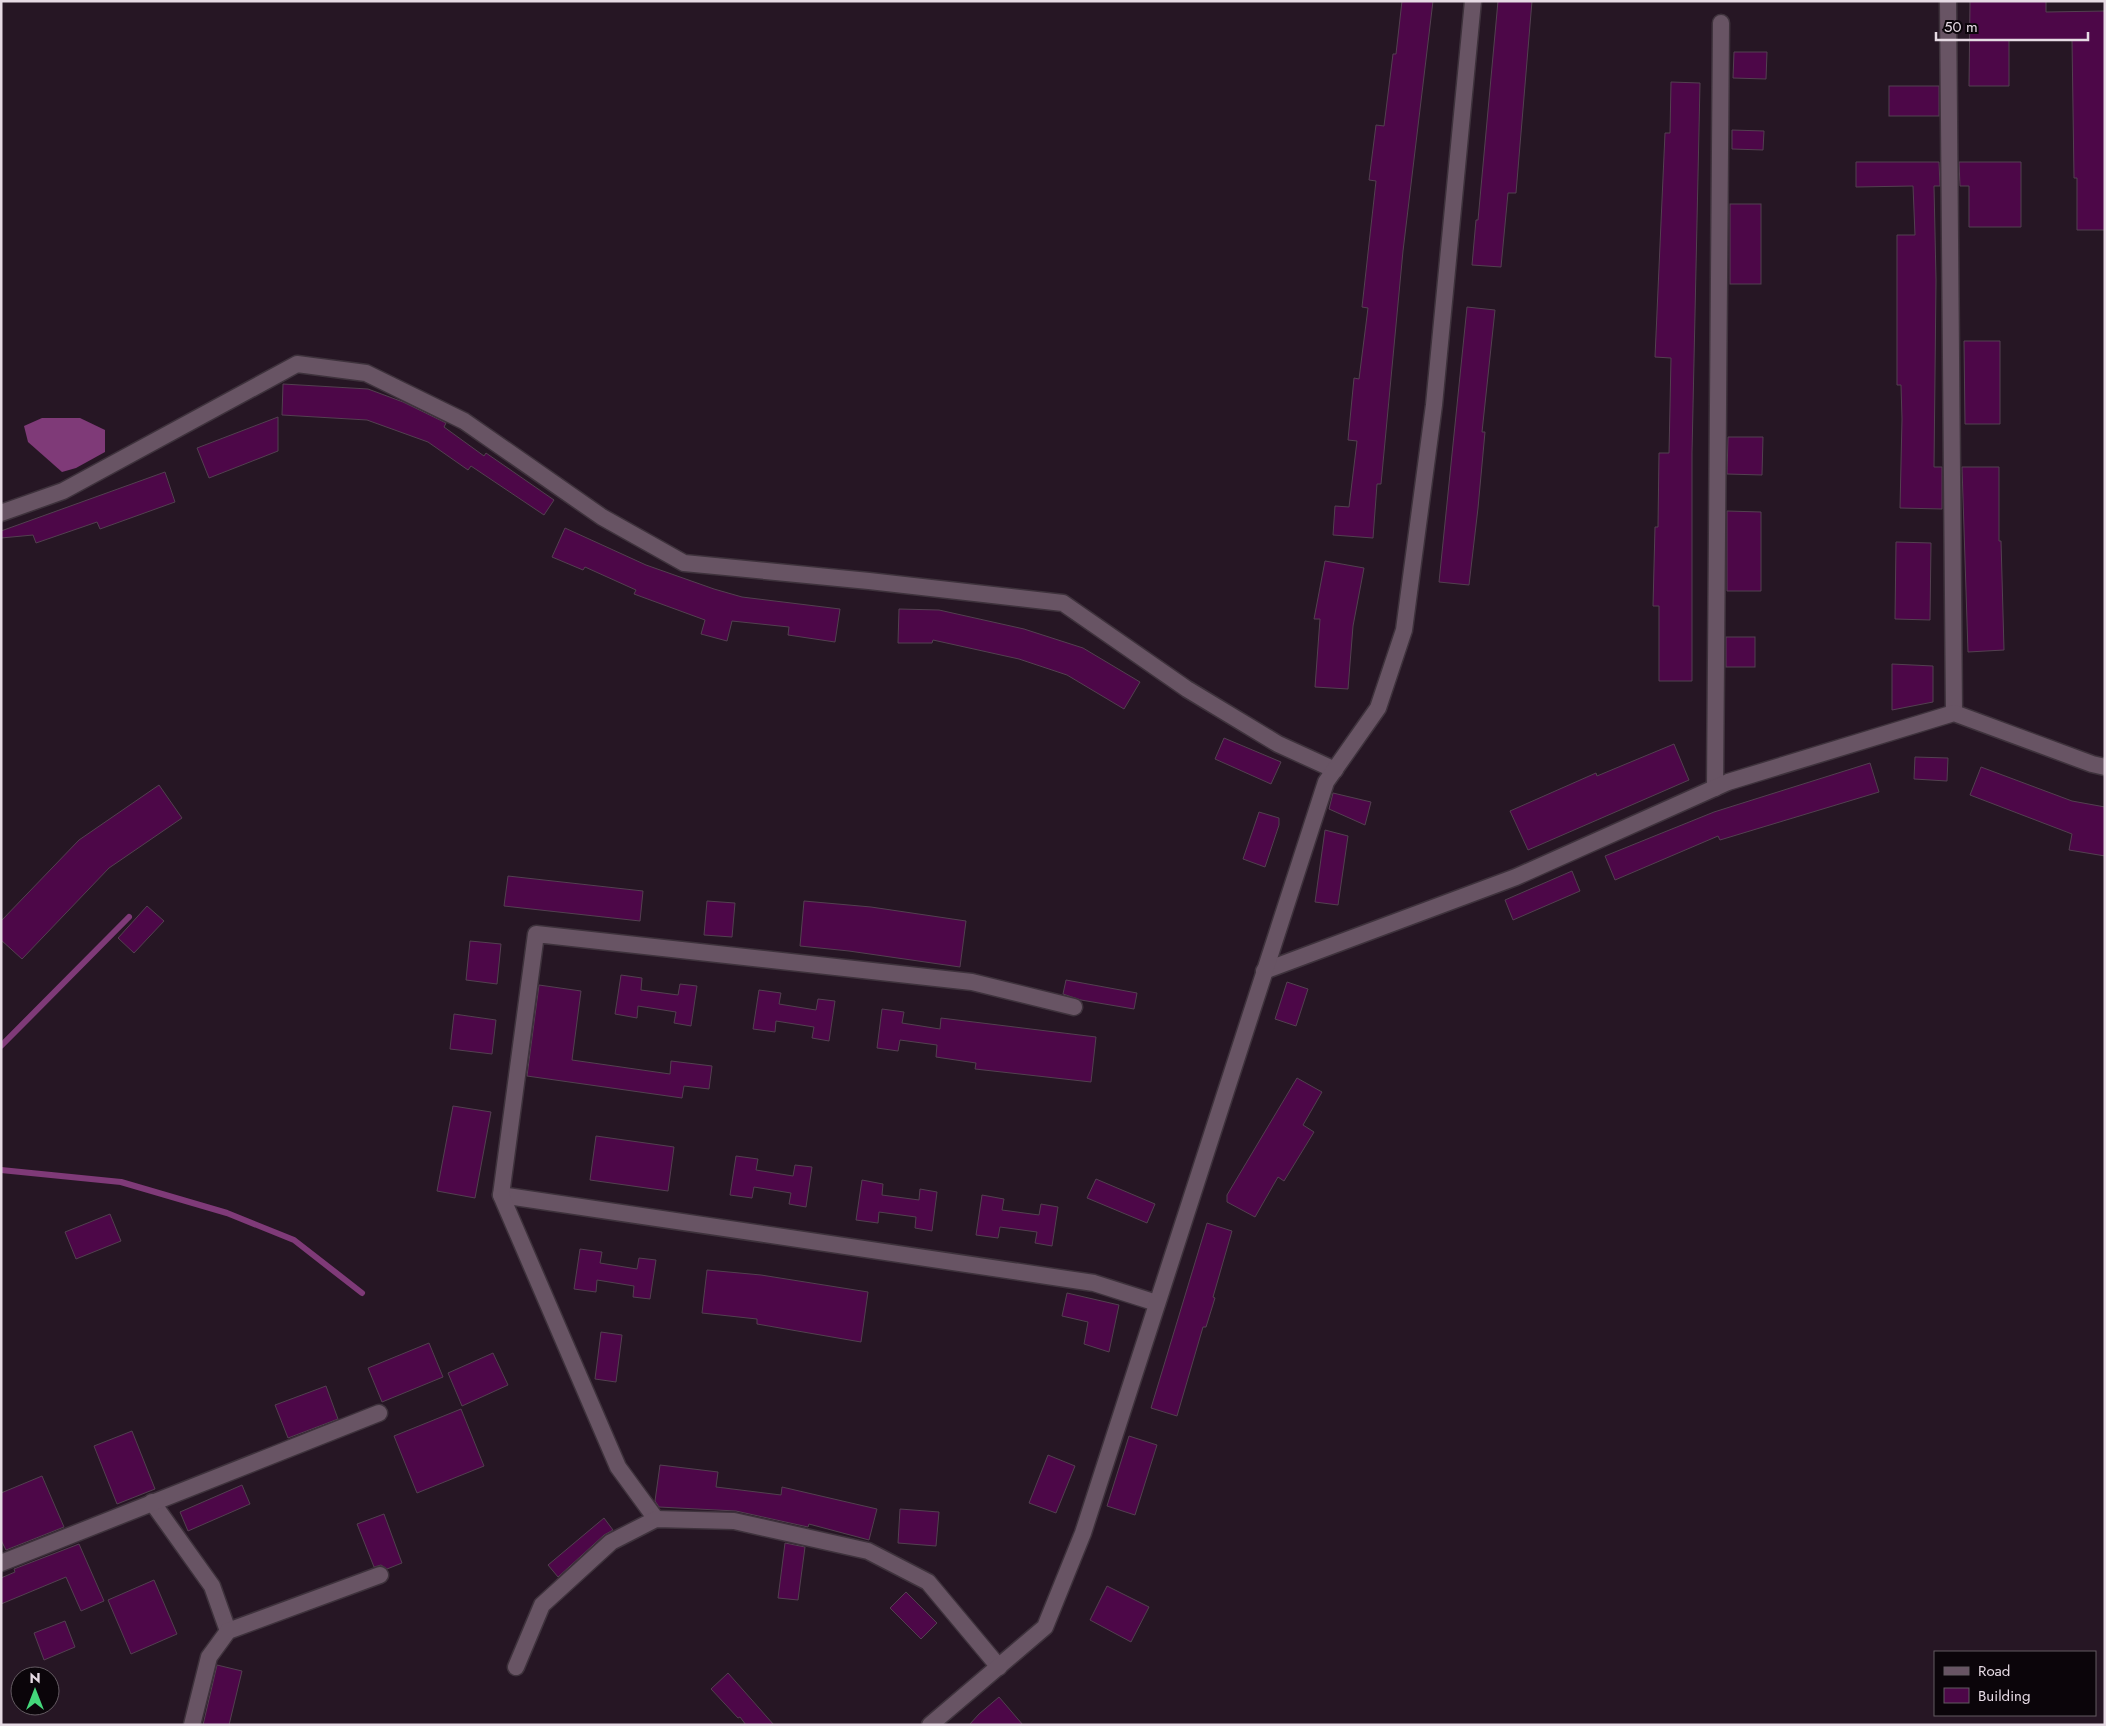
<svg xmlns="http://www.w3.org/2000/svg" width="2106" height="1726" viewBox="0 0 2106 1726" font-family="Jost,sans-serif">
<rect width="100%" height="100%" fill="#261624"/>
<path fill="#7f3a78" d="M42,418H80L105,430V452L76,468L62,472L28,442L24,426Z"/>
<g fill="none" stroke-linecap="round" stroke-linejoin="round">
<g stroke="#7f3a78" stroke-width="6">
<path d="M1,1046L129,917"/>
<path d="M1,1170L121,1182L227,1213L294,1240L362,1293"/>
</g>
</g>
<g fill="#4d0748" stroke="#534050">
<path d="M1402,1H1433L1403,251L1381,484H1377L1373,538L1333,535L1335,506L1349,507L1357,441L1348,440L1354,378L1359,379L1368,308L1362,307L1376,181L1369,180L1376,125L1384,126L1393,54H1396Z"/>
<path d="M1498,1H1532L1516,193H1508L1501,267L1472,265L1476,220H1478Z"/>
<path d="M1970,1H2046V12L2105,11V230H2077V178H2074L2072,40H2009V86H1969Z"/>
<path d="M1734,52H1767L1766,79L1733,78Z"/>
<path d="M1671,82L1700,83L1692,453V681H1659V606H1653L1655,527H1658L1659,453H1669L1671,358L1655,357L1665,133H1670Z"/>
<rect x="1889" y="86" width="50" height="30"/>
<path d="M1732,130L1764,131L1763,150L1732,149Z"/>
<path d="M1856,162H1939L1940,186H1934L1936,280L1934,467H1942V509L1900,508L1902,419L1901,385H1897V235H1915L1913,186L1856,187Z"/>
<path d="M1959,162H2021V227H1969V186H1960Z"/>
<rect x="1730" y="204" width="31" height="80"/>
<path d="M1467,307L1495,310L1482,432H1485L1478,508L1469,585L1439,582Z"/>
<path d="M1964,341H2000V424H1965Z"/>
<path d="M283,384L368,389L403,402L446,423L444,427L484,456L486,453L554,500L544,515L471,466L468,470L428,442L367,420L282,415Z"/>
<path d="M278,417V451L209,478L197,448Z"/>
<path d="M1728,437H1763L1762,475L1727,474Z"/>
<path d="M1962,467H1999V541H2001L2004,650L1968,652Z"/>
<path d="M165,472L175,502L100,529L97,522L36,543L33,535L1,538V531Z"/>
<path d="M1727,511L1761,512V591H1727Z"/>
<path d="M565,528L646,565L714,589L742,597L840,609L835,642L788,635L789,627L732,621L727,641L701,634L705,620L634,594L636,590L585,567L583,570L552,557Z"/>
<path d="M1896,542L1931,543L1930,620L1895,619Z"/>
<path d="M1325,561L1364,568L1353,626L1348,689L1315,687L1320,619H1314Z"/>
<path d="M899,609L939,610L1024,629L1083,648L1140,682L1124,709L1067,675L1019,659L933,640L932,643H898Z"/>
<rect x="1726" y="637" width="29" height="30"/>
<path d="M1892,664L1933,666V702L1892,710Z"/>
<path d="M1224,738L1281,762L1271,784L1215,759Z"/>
<path d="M1674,744L1689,780L1528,850L1510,811L1596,773L1597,776Z"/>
<path d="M1915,757L1948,758L1947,781L1914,779Z"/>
<path d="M1870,763L1879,792L1720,840L1718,836L1615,880L1605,856L1714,812Z"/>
<path d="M1981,767L2072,801L2105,807V856L2069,850L2072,834L1970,795Z"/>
<path d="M159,785L182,818L109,868L22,959L1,940V921L79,840Z"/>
<path d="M1333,793L1371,802L1365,825L1329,809Z"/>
<path d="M1259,812L1279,818V825L1265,867L1243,859Z"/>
<path d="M1325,830L1348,836L1338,905L1315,902Z"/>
<path d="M1572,871L1580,891L1513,920L1505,900Z"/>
<path d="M508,876L643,891L640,921L504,906Z"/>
<path d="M707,901L735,903L732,937L704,935Z"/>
<path d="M804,901L871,907L966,921L960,967L849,951L800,946Z"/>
<path d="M147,906L164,921L134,953L118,938Z"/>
<path d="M470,941L501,944L497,984L466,980Z"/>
<path d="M621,975L642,978L641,990L678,995L680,984L697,986L691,1026L674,1023L676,1012L638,1006L637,1018L615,1014Z"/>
<path d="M1066,980L1137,993L1134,1009L1081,1000L1063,994Z"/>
<path d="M1287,982L1308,989L1296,1026L1275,1019Z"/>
<path d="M539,985L581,991L572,1060L670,1074L671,1061L712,1066L709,1089L684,1086L682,1098L527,1076Z"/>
<path d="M759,990L781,993L779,1004L816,1010L818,999L835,1001L829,1041L812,1038L814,1027L776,1021L775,1032L753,1029Z"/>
<path d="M882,1009L904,1012L902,1023L940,1029L941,1018L1096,1037L1091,1082L975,1069L976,1063L936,1057L937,1045L900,1040L898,1051L877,1048Z"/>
<path d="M454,1014L496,1020L492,1054L450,1049Z"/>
<path d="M1297,1078L1322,1092L1303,1125L1314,1132L1284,1181L1278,1177L1255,1217L1227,1202V1195Z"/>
<path d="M453,1106L491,1112L475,1198L437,1191Z"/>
<path d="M596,1136L674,1147L668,1191L590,1180Z"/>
<path d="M736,1156L758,1159L756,1170L793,1176L795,1165L812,1167L806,1207L789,1204L791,1193L754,1187L752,1198L730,1195Z"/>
<path d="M1096,1179L1155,1204L1147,1223L1087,1198Z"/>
<path d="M862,1180L883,1184L882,1195L919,1200L920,1189L937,1192L932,1231L915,1228L916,1217L879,1212L878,1223L856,1220Z"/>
<path d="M982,1195L1004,1199L1002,1210L1039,1215L1041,1204L1058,1207L1052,1246L1035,1243L1037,1232L1000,1227L998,1238L976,1235Z"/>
<path d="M110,1214L121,1241L76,1259L65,1232Z"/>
<path d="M1207,1223L1232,1231L1213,1297L1215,1298L1206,1327H1203L1177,1416L1151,1408Z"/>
<path d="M580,1249L602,1252L600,1263L637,1269L639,1258L656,1260L650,1299L633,1297L634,1286L597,1280L596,1292L574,1289Z"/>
<path d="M707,1270L761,1275L868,1292L861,1342L757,1324V1319L702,1313Z"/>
<path d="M1067,1293L1119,1305L1109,1352L1084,1344L1088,1322L1062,1316Z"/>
<path d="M601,1332L622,1335L616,1382L595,1379Z"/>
<path d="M429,1343L443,1377L382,1402L368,1368Z"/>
<path d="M493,1353L508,1385L462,1406L448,1373Z"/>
<path d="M326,1386L338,1419L288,1438L275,1405Z"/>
<path d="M461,1409L484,1466L417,1493L394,1436Z"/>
<path d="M132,1431L155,1489L117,1504L94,1446Z"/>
<path d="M1129,1436L1157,1445L1135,1515L1107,1506Z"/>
<path d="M1048,1455L1075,1466L1056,1513L1029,1503Z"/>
<path d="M660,1465L718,1472L716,1487L781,1495L782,1487L877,1509L869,1540L809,1524L808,1527L736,1511L659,1507L655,1501Z"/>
<path d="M42,1476L64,1527L6,1550L1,1540V1493Z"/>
<path d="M242,1485L250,1504L188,1531L180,1512Z"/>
<path d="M900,1509L939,1512L936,1546L898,1543Z"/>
<path d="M384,1514L402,1563L387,1569L381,1565L374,1567L357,1524Z"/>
<path d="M604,1518L613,1530L604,1535L558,1577L548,1565Z"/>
<path d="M785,1543L805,1547L798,1600L778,1598Z"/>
<path d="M79,1544L104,1601L81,1611L66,1577L1,1604V1578L15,1572L14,1569Z"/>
<path d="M154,1580L177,1634L131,1654L108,1600Z"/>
<path d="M1107,1586L1149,1607L1131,1642L1090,1620Z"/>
<path d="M906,1592L937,1623L921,1639L890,1608Z"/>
<path d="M65,1621L75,1647L44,1660L34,1633Z"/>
<path d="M217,1665L242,1671L229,1725H203Z"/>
<path d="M728,1673L774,1725H746L740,1717L738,1718L711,1689Z"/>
<path d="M999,1697L1023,1725H969L979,1714Z"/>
</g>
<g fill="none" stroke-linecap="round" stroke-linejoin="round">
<g stroke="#3e323c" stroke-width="19">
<g id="street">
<path d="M1948,1L1954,713"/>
<path d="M1,513L63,491L297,364L366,373L464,421L602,517L684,563L869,581L1063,603L1187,689L1278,744L1335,770"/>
<path d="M1715,788L1721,23"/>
<path d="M1264,971L1516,877L1728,782L1954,713L2092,764L2105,767"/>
<path d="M501,1195L1094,1283L1157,1303"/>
<path d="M152,1502L212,1586L228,1631"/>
<path d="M656,1519L618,1467L501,1195L536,934L972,982L1074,1007"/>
<path d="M1,1563L379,1413"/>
<path d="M516,1667L542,1605L611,1542L656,1519L734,1521L868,1551L928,1582L999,1667"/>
<path d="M192,1725L209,1657L228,1631L380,1575"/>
<path d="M930,1725L1045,1627L1083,1533L1326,782L1378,708L1404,630L1434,405L1473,1"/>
</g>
</g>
<use href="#street" stroke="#685464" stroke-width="16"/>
</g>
<rect width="2106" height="1726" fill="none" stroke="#e6dae4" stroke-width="5"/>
<rect x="1934" y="1651" width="162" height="65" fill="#0b050a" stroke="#635a61"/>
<rect x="1944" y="1667" width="25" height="8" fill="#685464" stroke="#635a61"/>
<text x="1978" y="1676" font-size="15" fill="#e6dae4">Road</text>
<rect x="1944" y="1688" width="25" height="15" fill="#4d0748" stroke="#635a61"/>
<text x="1978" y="1701" font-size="15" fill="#e6dae4">Building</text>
<g transform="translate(35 1691)"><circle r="24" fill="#0b050a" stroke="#635a61"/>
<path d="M0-4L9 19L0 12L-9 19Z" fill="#44d77b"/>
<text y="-8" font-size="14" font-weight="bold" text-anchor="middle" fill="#e6dae4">N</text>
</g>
<path d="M1936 32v8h152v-8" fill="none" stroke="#e6dae4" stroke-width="2.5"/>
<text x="1944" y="32" font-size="15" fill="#e6dae4" stroke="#0b050a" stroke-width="4" paint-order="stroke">50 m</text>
</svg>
